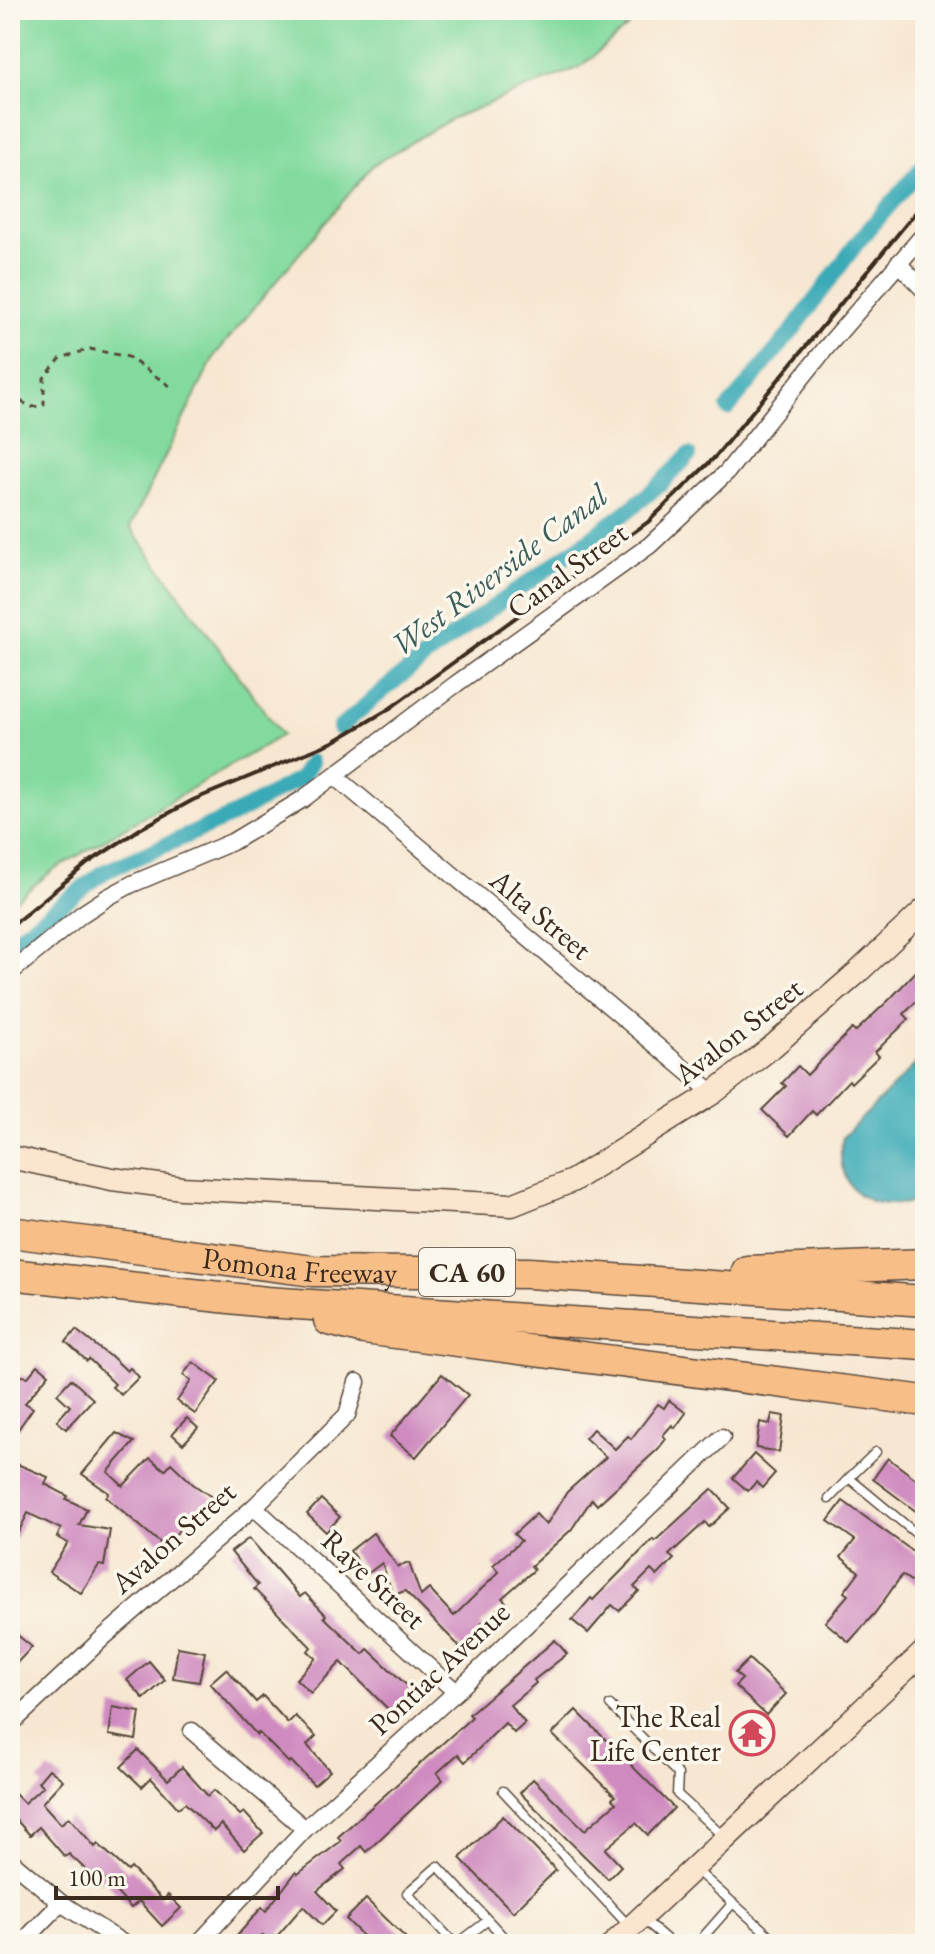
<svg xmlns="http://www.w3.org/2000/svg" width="935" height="1954" viewBox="0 0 935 1954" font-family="'EB Garamond',serif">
<rect width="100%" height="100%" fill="#fbf7ec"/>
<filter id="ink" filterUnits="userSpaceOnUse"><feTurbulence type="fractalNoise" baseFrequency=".0125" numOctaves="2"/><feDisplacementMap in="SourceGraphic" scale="16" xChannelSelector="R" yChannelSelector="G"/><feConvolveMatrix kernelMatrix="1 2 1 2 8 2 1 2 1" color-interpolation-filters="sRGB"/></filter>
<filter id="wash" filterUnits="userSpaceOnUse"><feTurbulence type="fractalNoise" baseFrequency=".006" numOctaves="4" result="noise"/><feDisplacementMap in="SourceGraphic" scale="32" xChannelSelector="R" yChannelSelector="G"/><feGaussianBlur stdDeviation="1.8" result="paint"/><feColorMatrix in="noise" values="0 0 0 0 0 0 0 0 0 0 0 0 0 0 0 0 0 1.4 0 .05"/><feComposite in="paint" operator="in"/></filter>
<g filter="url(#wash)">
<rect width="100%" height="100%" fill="#f7e7d2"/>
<path fill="#82da9f" stroke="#5e825e" stroke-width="2" d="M10,10H648L580,67L453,118L373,165L215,355L130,527L282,735L52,871L10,905Z"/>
<path fill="#3aaab7" stroke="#3a6a6a" stroke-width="2" d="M925,1055V1202C910,1203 894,1206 879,1203C847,1197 836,1165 843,1137Z"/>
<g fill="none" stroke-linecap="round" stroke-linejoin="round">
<g stroke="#3aaab7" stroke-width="16">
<path d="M728,408L793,330L857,243L925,164"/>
<path d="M340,728C403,670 479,617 550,567C598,533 649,499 689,455"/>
<path d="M10,943L104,872L232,816L301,778L311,762"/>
</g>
</g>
<g id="blocks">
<g fill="#cf8bc0">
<path d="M925,962V992L904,1014L909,1019L875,1052L879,1056L851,1083L849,1080L816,1115L812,1111L789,1136L762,1110L786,1086L782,1083L798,1066L807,1075L852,1029L855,1032L890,999Z"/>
<path d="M76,1330L109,1356L110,1355L127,1371L130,1368L139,1377L121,1395L112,1387L115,1384L89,1359L87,1361L66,1342Z"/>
<path d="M193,1362L219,1381L195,1414L177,1401L191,1381L183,1375Z"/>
<path d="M38,1365L49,1374L25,1403L33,1408L10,1441V1374L28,1377Z"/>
<path d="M442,1374L468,1395L416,1457L390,1436Z"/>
<path d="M71,1379L93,1399L66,1429L57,1421L70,1406L57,1394Z"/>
<path d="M669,1400L686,1413L675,1428L672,1425L663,1435L666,1439L658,1449L597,1505L592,1499L571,1530L531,1566L534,1570L502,1598L506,1602L480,1625L483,1628L462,1649L405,1591L393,1595L382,1563L367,1574L350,1551L373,1533L398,1567L409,1563L421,1596L429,1589L454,1616L499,1572L493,1565L521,1541L514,1534L536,1514L546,1525L567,1492L606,1457L585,1438L593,1429L615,1449L628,1436L631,1439L658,1404L664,1408Z"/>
<path d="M772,1414L784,1416L779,1452L756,1448L760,1422L770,1424Z"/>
<path d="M187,1418L198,1428L183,1444L172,1434Z"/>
<path d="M116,1433L134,1442L108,1472L123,1486L150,1458L165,1470L171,1463L193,1484L213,1498L196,1522L189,1518L165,1547L106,1497L109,1493L82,1474Z"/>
<path d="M754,1454L775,1473L762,1488L756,1482L748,1491L733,1478Z"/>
<path d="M888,1458L925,1486V1518L873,1479Z"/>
<path d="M10,1461L48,1477L45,1484L68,1496L66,1499L87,1509L79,1525L110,1530L104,1566L99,1565L81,1593L49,1572L68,1543L57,1537L61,1529L28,1513L10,1549Z"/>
<path d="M712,1489L730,1508L709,1527L705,1522L669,1555L674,1559L657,1576L651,1570L634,1587L639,1591L619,1611L612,1605L588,1633L572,1620L591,1598L593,1600L653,1539L655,1541Z"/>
<path d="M321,1499L340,1517L326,1532L307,1514Z"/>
<path d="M843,1501L925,1560V1591L902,1575L875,1613L849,1642L825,1622L848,1595L844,1592L859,1572L841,1557L855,1540L828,1521Z"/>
<path d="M249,1538L300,1597L305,1593L326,1615L324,1617L363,1654L368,1649L414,1692L393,1714L341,1662L311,1693L296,1679L316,1658L308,1651L311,1647L254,1589L258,1585L231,1552Z"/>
<path d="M10,1629L32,1647L10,1670Z"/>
<path d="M555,1640L567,1654L534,1680L536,1683L510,1705L525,1723L514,1733L505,1723L465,1762L458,1754L437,1773L443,1780L412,1809L366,1852L361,1846L341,1864L345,1869L317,1891L336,1911L322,1925L303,1906L272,1942L263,1935L255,1944H230L262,1907L266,1911L296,1872L298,1874L341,1841L338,1837L472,1717L469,1714Z"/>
<path d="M178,1647L205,1652L199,1682L173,1678Z"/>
<path d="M749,1659L786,1694L766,1715L735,1686L742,1679L735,1673Z"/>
<path d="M149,1661L165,1680L144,1699L127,1680Z"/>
<path d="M226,1669L256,1702L263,1696L288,1723L295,1716L316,1736L307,1745L330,1771L314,1785L291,1761L289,1763L259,1733L257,1735L210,1683Z"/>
<path d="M113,1707L140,1712L136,1740L109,1735Z"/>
<path d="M576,1710L674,1808L648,1835L636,1823L605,1849L621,1866L608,1879L520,1793L533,1779L585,1830L616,1803L612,1799L615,1796L552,1734Z"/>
<path d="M138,1750L168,1780L182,1767L208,1796L214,1790L240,1815L244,1812L263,1833L244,1850L221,1824L214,1831L185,1803L178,1808L151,1778L142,1787L121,1767Z"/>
<path d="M49,1769L63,1780L42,1803L61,1824L69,1817L95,1847L98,1844L128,1871L131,1868L163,1900L168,1895L181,1908L162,1926L139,1901L131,1908L103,1878L99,1882L69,1854L65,1857L39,1827L30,1835L10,1813V1789L24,1803L43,1786L38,1782Z"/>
<path d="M503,1816L556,1870L513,1912L460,1858Z"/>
<path d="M366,1899L412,1944H371L346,1919Z"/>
</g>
</g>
</g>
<g filter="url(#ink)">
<use href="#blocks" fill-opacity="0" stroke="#574639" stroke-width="2"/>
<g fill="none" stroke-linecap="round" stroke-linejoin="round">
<g stroke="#574639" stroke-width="11">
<g id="lane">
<path d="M876,1452L849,1478L925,1541"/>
<path d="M829,1499L849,1478"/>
<path d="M610,1705L678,1774L677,1794L725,1838"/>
<path d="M503,1791L628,1925"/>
<path d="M696,1870L779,1944"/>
<path d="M642,1918L672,1944"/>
<path d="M333,1943L334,1944"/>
<path d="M455,1944L407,1893L438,1866L510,1944"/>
<path d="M457,1944L487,1921"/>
<path d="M697,1944L733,1903"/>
</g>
</g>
<g stroke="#574639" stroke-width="19">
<g id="street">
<path d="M898,263L925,291"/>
<path d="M335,776L713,1093"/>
<path d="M10,973L82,914L108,897L132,884L232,842L303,799L456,684L650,545L727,472L825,349L925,233"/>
<path d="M254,1507L456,1692"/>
<path d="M10,1725L105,1636L254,1507L347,1415L357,1382"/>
<path d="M192,1731L305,1829"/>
<path d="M10,1860L61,1903L124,1944"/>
<path d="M21,1944L61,1903"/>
<path d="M198,1944L305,1829L456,1692L722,1437"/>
</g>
</g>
<g stroke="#574639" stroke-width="25">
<g id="secondary">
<path d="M10,1157L112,1179L182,1188L512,1205L572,1181L713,1093L772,1047L858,972L925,909"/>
<path d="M613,1944L925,1651"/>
</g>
</g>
<g stroke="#574639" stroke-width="33">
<g id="highway">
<path id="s1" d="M10,1232L313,1271L529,1273L925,1301"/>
<path d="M747,1271L925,1264"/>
<path d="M10,1274L266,1302L925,1345"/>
<path d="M329,1320L364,1329L925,1401"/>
</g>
</g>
<path stroke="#574639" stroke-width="3" stroke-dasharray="6 6" stroke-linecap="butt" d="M10,396L32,407L44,405V378L61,358L90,349L128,357L170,386"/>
<use href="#lane" stroke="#fff" stroke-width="8"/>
<use href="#street" stroke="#fff" stroke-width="16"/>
<use href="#secondary" stroke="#fce5cf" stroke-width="22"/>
<use href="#highway" stroke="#f7be88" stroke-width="30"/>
<path stroke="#3b2a1e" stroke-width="4" d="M10,927L88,863L140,829L193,800L333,742L389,709L648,522L715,457L925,201"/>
</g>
</g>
<defs>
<g id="temple-ring" transform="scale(2.3)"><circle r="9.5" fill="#fbf7ec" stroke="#d1495b" stroke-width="1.5"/><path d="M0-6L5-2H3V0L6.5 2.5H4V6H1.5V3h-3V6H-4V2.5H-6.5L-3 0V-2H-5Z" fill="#d1495b"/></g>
</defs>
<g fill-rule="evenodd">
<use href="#temple-ring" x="752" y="1733"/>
</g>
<g text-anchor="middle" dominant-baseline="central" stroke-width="7" stroke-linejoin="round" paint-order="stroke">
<rect fill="#fbf7ec" stroke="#75685c" stroke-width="2" x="419" y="1248" width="96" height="48" rx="6"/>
<g font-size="28" font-weight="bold" fill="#3b2a1e">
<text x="467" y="1272">CA 60</text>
</g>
<g font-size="30" fill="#3b2a1e" stroke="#fbf7ec">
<text transform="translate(567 570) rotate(-36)">Canal Street</text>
<text transform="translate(541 914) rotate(40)">Alta Street</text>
<text transform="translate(738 1031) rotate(-38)">Avalon Street</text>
<text stroke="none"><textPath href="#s1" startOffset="292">Pomona Freeway</textPath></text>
<text transform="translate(173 1537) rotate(-41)">Avalon Street</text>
<text transform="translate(374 1579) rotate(43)">Raye Street</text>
<text transform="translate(439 1668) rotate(-43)">Pontiac Avenue</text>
</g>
<g font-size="30" fill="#3b2a1e" stroke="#fbf7ec" text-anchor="end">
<text x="721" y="1716">The Real<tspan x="721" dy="34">Life Center</tspan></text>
</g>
<g font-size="32" font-style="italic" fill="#3b5d5b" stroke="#fbf7ec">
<text transform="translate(499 570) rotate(-37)">West Riverside Canal</text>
</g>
</g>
<rect width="935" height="1954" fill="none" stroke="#fbf7ec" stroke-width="40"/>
<path d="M56 1886v12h222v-12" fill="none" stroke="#3b2a1e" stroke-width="4"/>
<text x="68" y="1886" font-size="24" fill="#3b2a1e" stroke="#fbf7ec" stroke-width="6" paint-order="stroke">100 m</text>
</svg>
